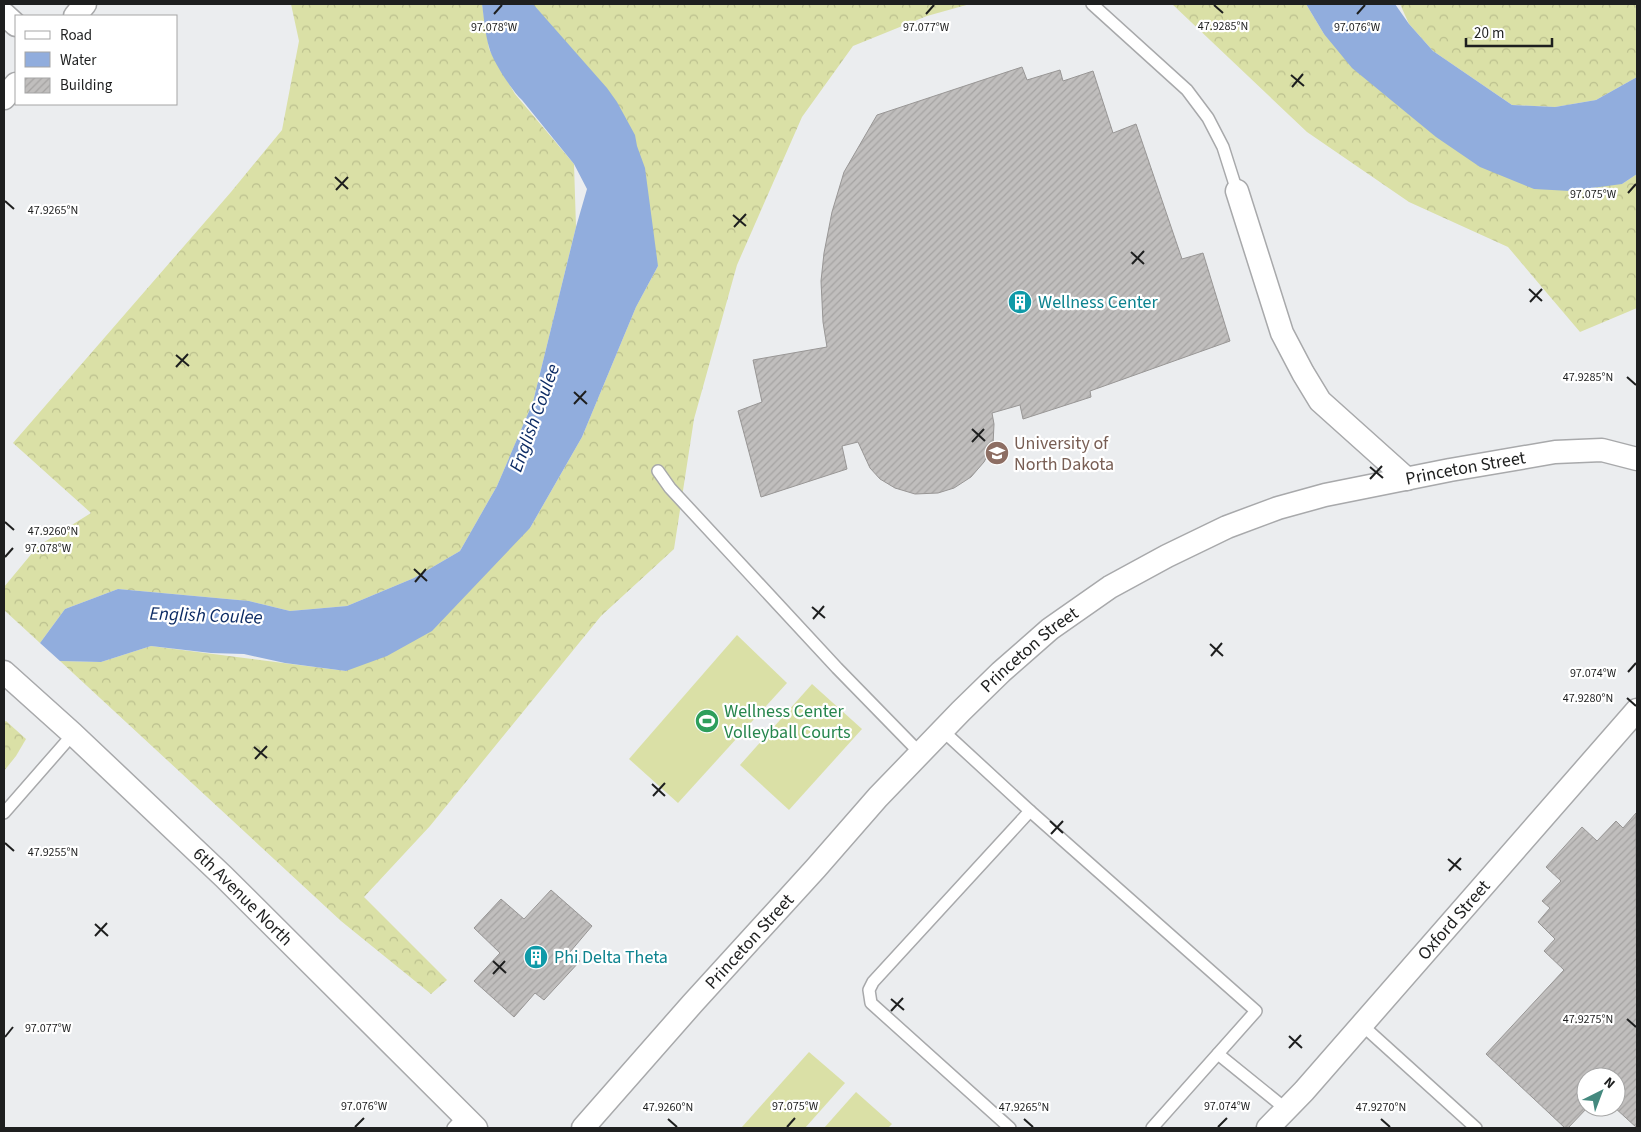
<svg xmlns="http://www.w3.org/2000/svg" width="1641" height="1132" viewBox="0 0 1641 1132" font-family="'Source Sans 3',sans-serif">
<defs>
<pattern id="forest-crowns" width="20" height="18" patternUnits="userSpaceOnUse" patternTransform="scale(1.25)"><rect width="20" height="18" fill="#dae0a6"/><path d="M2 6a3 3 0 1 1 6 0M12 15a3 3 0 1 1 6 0" fill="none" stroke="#bbc08e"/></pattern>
<pattern id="building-hatch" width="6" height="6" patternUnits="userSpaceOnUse" patternTransform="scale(1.25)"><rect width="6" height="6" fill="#c0bebd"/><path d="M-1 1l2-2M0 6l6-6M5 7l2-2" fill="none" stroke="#a5a3a2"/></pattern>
</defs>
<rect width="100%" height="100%" fill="#ebedef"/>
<g fill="#dae0a6">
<path d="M737,635L787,683L678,803L629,759Z"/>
<path d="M812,684L862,729L789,810L740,765Z"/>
<path d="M809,1052L845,1083L805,1128H744L742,1127Z"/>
<path d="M856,1092L892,1124L888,1128H824Z"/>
</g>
<g fill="url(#forest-crowns)">
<path d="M291,4H482L489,49L515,94L574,164L576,227L533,402L497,486L460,551L414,578L347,606L290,611L249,601L118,589L65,609L40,643L4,610V587L38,546L91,513L13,443L231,192L282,130L299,41Z"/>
<path d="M533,4H970L927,16L853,46L802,117L737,265L694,419L674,549L601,616L430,826L364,897L447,980L431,994L341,921L60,661L101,662L151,646L346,671L530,528L582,437L636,307L658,266Z"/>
<path d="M1172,4H1306L1324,34L1622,184L1637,174V308L1580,332L1508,247L1409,202L1307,132Z"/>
<path d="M1400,4H1637V77L1596,100L1555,107L1512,105L1433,51L1409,24Z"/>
<path d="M6,721L26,739L16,756L4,771V722Z"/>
</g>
<g fill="#91addd">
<path d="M482,4H533L607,88L617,102L635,135L637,146L645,168L658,266L636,307L582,437L530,528L432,631L387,656L346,671L285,663L244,654L211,653L151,646L101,662L60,661L40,643L65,609L118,589L249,601L290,611L347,606L414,578L460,551L497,486L533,402L576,227L587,189L574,164L522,100C512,91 492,60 489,47C485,33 484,18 482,4Z"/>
<path d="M1306,4H1395L1409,24L1433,51L1512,105L1555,107L1596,100L1637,77V174L1622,184L1570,191L1534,189L1480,167L1436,137L1352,68L1324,34Z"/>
</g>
<g fill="url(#building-hatch)" stroke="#989695">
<path d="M1022,67L1027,80L1060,70L1063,81L1093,71L1113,133L1136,124L1182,259L1203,253L1230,341L1090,391L1091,397L1023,419L1020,405L992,413L994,424L993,445L984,462L971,477L954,488L938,493L915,494L895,488L880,479L870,468L858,442L842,446L847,469L761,497L738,411L762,402L753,360L827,347L823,322L821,281L824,253L832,212L844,172L877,115Z"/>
<path d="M1636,813L1637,1128L1614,1107H1616V1077H1586V1107H1588L1568,1128H1565L1486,1054L1564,970L1544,951L1555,939L1538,922L1550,908L1542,901L1561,881L1546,867L1582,827L1597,841L1616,821L1623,828Z"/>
<path d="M551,890L592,926L570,952L580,961L544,1000L535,993L514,1017L474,981L500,953L474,928L501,899L524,919Z"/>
</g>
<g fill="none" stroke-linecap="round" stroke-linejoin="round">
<g stroke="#a8a9ab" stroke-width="14">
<g id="service">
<path d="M1092,4L1187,90L1208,118L1223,147L1237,191"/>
<path d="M658,471L670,488L837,668L920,753"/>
<path d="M942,730L1030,811L1256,1011L1152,1128"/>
<path d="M4,813L73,734"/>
<path d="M1362,1025L1476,1128"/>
<path d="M1218,1054L1286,1109"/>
<path d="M453,1128L463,1117"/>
<path d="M1010,1128L871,1003L869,990L873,982L1030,811"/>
</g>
</g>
<g stroke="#a8a9ab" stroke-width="25">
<g id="minor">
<path d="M4,14L16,25"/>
<path d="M75,16L85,4"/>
<path d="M4,98L16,84"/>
<path d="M1237,191L1282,333L1303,373L1320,401L1407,479"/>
<path id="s1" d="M4,672L73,734L224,877L476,1128"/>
<path id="s2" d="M583,1128L692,1004L816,868L878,797L961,711L1001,672L1050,629L1110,587L1167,556L1227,527L1278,508L1325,495L1450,470L1555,452L1602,450L1637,459"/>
<path id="s3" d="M1268,1128L1304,1091L1637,710"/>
</g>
</g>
<use href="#service" stroke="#fff" stroke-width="11"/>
<use href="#minor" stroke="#fff" stroke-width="22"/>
</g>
<path fill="none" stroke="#1e1f1f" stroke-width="2" d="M1214,5L1223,13M494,14L502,5M926,14L934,5M1357,14L1365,5M1291,75L1304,86M1292,87L1303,74M335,177L348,189M336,190L348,177M1628,193L1636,184M5,201L14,209M733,215L746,226M734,227L746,214M1131,252L1144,264M1132,264L1144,251M1529,289L1542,301M1530,302L1542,289M176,355L189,366M176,367L188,354M1627,377L1636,385M574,392L587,404M574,404L586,391M972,429L985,441M972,442L984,429M1370,467L1383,478M1370,479L1382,466M5,522L14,530M5,557L13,548M414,569L427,581M415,582L426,569M812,607L825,618M813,619L824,606M1210,644L1223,656M1211,656L1222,643M1628,672L1636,663M1627,698L1636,706M254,747L267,758M255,759L267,746M652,784L665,796M653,796L665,783M1050,821L1063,833M1051,834L1063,821M5,843L14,851M1448,859L1461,870M1449,871L1461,858M95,924L108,936M95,936L107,923M493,961L506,973M493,974L505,961M891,999L904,1010M891,1011L903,998M1627,1019L1636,1027M1289,1036L1302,1048M5,1037L13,1027M1289,1048L1301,1035M668,1119L677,1127M1024,1119L1033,1127M1381,1119L1390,1127M355,1127L364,1118M787,1127L795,1118M1218,1127L1227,1118"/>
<defs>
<g id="building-disc" transform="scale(1.25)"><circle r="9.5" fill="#0f9aa8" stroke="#fff"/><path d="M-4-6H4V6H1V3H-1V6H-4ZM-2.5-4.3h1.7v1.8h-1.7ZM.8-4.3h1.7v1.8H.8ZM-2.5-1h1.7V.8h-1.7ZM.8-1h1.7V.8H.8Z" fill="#fff"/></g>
<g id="university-disc" transform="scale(1.25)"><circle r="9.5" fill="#8d6e63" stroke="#fff"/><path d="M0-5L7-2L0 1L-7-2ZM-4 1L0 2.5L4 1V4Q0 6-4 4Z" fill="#fff"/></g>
<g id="stadium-disc" transform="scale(1.25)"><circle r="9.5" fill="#2e9e5b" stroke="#fff"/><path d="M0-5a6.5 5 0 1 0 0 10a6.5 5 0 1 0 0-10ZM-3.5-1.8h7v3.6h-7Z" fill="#fff"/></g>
</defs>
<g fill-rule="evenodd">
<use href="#building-disc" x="1020" y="302"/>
<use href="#university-disc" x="997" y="453"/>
<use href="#stadium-disc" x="707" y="721"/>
<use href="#building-disc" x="536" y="957"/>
</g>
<g text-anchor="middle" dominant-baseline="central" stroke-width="4.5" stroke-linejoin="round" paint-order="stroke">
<g font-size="18" fill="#0d838f" stroke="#fff" text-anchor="start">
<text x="1038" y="302">Wellness Center</text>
<text x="554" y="957">Phi Delta Theta</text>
</g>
<g font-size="18" fill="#785e54" stroke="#fff" text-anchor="start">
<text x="1014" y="443">University of<tspan x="1014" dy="21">North Dakota</tspan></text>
</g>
<g font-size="18" fill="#1e1f1f" stroke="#fff">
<text stroke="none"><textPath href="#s2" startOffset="1135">Princeton Street</textPath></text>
<text stroke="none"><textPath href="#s2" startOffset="655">Princeton Street</textPath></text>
<text stroke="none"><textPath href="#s1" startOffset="328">6th Avenue North</textPath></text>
<text stroke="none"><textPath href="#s3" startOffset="279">Oxford Street</textPath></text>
<text stroke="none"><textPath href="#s2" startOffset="250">Princeton Street</textPath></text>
</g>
<g font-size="18" fill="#27864d" stroke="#fff" text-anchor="start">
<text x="724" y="711">Wellness Center<tspan x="724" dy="21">Volleyball Courts</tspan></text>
</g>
<g font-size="19" font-style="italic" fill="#0c2b64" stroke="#fff">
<text transform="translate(535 418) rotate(-70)">English Coulee</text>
<text transform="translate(206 616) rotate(2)">English Coulee</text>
</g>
</g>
<g font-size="12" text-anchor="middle" fill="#1e1f1f" stroke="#fff" stroke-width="4.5" stroke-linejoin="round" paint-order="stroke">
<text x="1223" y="30">47.9285°N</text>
<text x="494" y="31">97.078°W</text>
<text x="926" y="31">97.077°W</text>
<text x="1357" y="31">97.076°W</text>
<text x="1593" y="198">97.075°W</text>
<text x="53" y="214">47.9265°N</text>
<text x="1588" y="381">47.9285°N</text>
<text x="53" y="535">47.9260°N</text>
<text x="48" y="552">97.078°W</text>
<text x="1593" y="677">97.074°W</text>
<text x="1588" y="702">47.9280°N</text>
<text x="53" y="856">47.9255°N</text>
<text x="1588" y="1023">47.9275°N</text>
<text x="48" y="1032">97.077°W</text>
<text x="364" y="1110">97.076°W</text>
<text x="795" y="1110">97.075°W</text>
<text x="1227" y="1110">97.074°W</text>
<text x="668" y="1111">47.9260°N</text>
<text x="1024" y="1111">47.9265°N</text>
<text x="1381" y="1111">47.9270°N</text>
</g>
<rect width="1641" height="1132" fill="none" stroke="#1e1f1f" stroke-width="10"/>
<rect x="15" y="15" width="162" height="90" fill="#ffffff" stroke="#a5a5a5"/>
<rect x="25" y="31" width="25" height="8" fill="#ffffff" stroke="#a5a5a5"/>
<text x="60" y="40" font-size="15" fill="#1e1f1f">Road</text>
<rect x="25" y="52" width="25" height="15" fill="#91addd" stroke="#a5a5a5"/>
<text x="60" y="65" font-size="15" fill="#1e1f1f">Water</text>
<rect x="25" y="78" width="25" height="15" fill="url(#building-hatch)" stroke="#a5a5a5"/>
<text x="60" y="90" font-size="15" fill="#1e1f1f">Building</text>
<g transform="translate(1601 1092) rotate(42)"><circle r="24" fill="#ffffff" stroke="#a5a5a5"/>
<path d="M0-4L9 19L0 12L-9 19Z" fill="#44897e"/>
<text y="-8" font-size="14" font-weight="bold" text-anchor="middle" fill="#1e1f1f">N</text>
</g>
<path d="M1466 38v8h86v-8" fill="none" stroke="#1e1f1f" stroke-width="2.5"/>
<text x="1474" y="38" font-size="15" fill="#1e1f1f" stroke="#ffffff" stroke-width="4" paint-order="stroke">20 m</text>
</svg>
